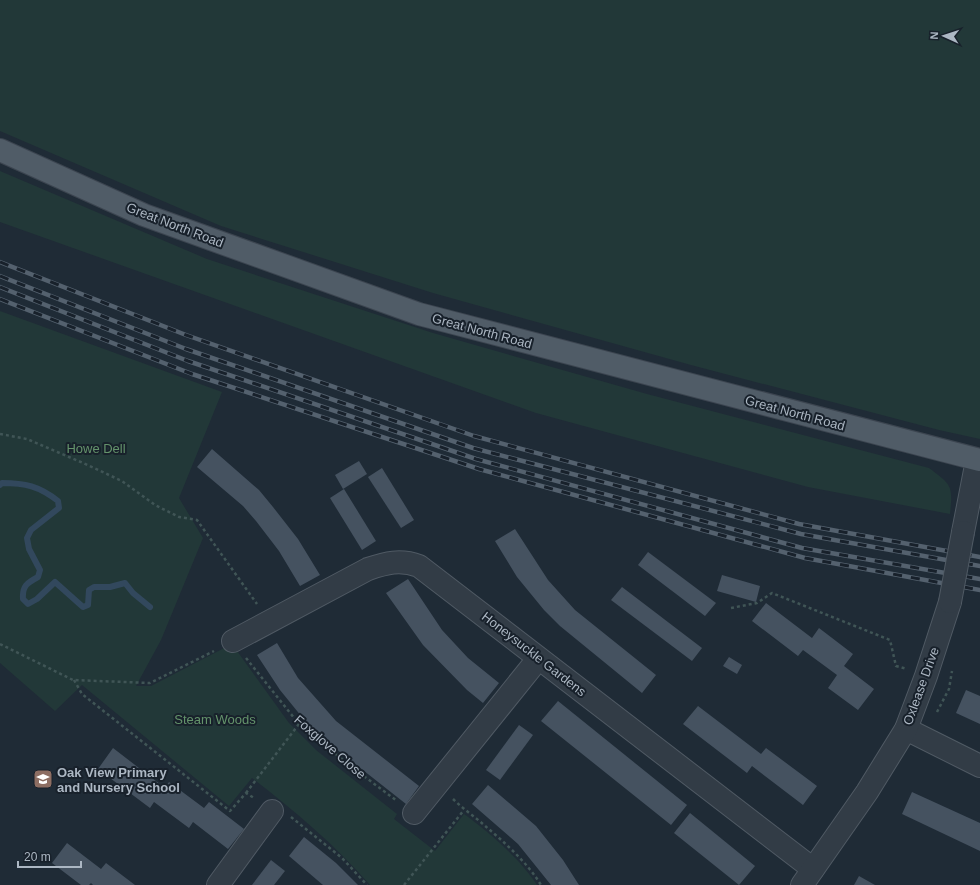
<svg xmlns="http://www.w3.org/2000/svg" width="980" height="885" viewBox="0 0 980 885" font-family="Helvetica,sans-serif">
<rect width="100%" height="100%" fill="#1f2b36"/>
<g fill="#223838">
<path d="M0,0H980V439L939,430L691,365L433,293L221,226L0,131Z"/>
<path d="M0,171L207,259L433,333L647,394L929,468C952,485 953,486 950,514L808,487L536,413L0,222Z"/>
<path d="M0,311L222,392L179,498L203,538L161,640L136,686H151L232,644L289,723L316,750L397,814L394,819L435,851L464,814C489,832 520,859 537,885H370C335,845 295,811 252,778L229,806L82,685L55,711L0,663Z"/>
</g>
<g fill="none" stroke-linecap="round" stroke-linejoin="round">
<path stroke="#32485d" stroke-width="6" d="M0,485L2,483C25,483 39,486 58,501L59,508L31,530L27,538L29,549L40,570L38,577C27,583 22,586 23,599L28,604L37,599L55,582L83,607L88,605L89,590L94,587H110L125,583L133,593L150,607"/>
</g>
<g fill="#455260">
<path d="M212,449L259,490L273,507L298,539L320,575L300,586L279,551L256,521L243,506L197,467Z"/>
<path d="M359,461L367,474L343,489L335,475Z"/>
<path d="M382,468L414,520L401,528L368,477Z"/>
<path d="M344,489L376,541L362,550L330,498Z"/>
<path d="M515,529L548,580L575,610L656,675L642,693L560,626L544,610L517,577L495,541Z"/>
<path d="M648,552L716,603L705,616L638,565Z"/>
<path d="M722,575L760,586L756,602L717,591Z"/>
<path d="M408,579L442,630L468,658L499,683L483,703L467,690L423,645L386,593Z"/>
<path d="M622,587L702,648L692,661L611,600Z"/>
<path d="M766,603L812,638L819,628L853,654L844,666L874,689L858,710L828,688L837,675L803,650L798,656L752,621Z"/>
<path d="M277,643L298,678L336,721L419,786L406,804L321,737L306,722L280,690L257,655Z"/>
<path d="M729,657L742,665L737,674L723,666Z"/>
<path d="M966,690L980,696V724L956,713Z"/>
<path d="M558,701L687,805L671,825L541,721Z"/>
<path d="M698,706L761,754L766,748L817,786L803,805L752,766L747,773L683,724Z"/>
<path d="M519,725L533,735L500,780L486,770Z"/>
<path d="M113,748L165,788L169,782L204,808L209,802L244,829L228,849L193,822L189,828L154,802L150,808L98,769Z"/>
<path d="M488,785L536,826L563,860L579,885H551L518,844L472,804Z"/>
<path d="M912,792L980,823V851L902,814Z"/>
<path d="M690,813L755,866L739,885L674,833Z"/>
<path d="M304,837L336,863L358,885H323L289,856Z"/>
<path d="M67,843L101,869L106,863L135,885H93L91,883L89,885H81L52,863Z"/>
<path d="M271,860L285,871L274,885H252Z"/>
<path d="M859,876L875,885H854Z"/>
</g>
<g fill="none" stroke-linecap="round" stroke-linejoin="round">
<g stroke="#505a64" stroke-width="24">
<g id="minor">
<path d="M233,641L368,569C386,563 400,559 419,566L813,869"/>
<path d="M906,729L980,766"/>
<path d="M414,813L538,659"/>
<path d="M218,885L272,811"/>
</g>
</g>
<g stroke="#505a64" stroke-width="24">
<g id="tertiary">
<path d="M963,532L977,460"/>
<path d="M802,885L867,792L906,729L926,676L950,602"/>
</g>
</g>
<g stroke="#3c4550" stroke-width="24">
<path id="primary" d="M0,150L144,215L419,314L980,460"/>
</g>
<g stroke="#405556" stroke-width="2.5" stroke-dasharray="3 3" stroke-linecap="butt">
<path d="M0,434L27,439L83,463L122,481L155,505L179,517L197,520L257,604"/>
<path d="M731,608L757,603L772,593L890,640L896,666L907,669"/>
<path d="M0,644L73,680L150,683L214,651"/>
<path d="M246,658L299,724L353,768L397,801"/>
<path d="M74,680L82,694L230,811L246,793L254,798"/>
<path d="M937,712L949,689L952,671"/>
<path d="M246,793L299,724"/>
<path d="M453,799C463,809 474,816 484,825C504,842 527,862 541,885"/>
<path d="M291,817L342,858L367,885"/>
<path d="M404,885L464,810"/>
</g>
<use href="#minor" stroke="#323c46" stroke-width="22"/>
<use href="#tertiary" stroke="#323c46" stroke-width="22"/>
<use href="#primary" stroke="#505c67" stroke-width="22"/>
<g stroke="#54616e" stroke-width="4.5">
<g id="rail">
<path d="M0,262L186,335L474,436L799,524L980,557"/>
<path d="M0,276L186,349L473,448L801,534L980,566"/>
<path d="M0,287L188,361L476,459L802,548L980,579"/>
<path d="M0,299L192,374L479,469L805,558L980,590"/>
</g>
</g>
<use href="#rail" stroke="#18212b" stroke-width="3" stroke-dasharray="9" stroke-linecap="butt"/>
<g stroke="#505a64" stroke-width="24" stroke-linecap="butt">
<path id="tertiary-bridge" d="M950,602L963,532"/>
</g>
<use href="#tertiary-bridge" stroke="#323c46" stroke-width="22"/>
</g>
<defs>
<g id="school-square" transform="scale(1)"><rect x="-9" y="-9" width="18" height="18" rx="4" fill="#8d6e63" stroke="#18212b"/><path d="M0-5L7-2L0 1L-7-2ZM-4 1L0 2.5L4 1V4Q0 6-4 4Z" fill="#fff"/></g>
</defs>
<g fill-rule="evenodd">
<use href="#school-square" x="43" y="779"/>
</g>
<g text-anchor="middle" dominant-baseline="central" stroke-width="4" stroke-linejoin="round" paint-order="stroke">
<g font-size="13" fill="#acb7c3" stroke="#18212b">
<text transform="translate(175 225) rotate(21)">Great North Road</text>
<text transform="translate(482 331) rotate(15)">Great North Road</text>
<text transform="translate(795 413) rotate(15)">Great North Road</text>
<text transform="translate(534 654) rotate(38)">Honeysuckle Gardens</text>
<text transform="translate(921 686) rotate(-70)">Oxlease Drive</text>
<text transform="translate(330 747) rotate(41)">Foxglove Close</text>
</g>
<g font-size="13" fill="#64936b" stroke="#18212b">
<text x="96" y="448">Howe Dell</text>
<text x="215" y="719">Steam Woods</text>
</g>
<g font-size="13" font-weight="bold" fill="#acb7c3" stroke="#18212b" text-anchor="start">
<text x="57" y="772">Oak View Primary<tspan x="57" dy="15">and Nursery School</tspan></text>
</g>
</g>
<g transform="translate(944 36) rotate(273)" stroke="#18212b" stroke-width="3" paint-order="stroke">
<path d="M0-3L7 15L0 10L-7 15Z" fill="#acb7c3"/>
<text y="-6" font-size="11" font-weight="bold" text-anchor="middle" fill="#acb7c3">N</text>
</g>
<path d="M18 861v6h63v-6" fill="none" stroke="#acb7c3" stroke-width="2"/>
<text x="24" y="861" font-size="12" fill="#acb7c3" stroke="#18212b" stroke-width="3" paint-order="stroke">20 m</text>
</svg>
